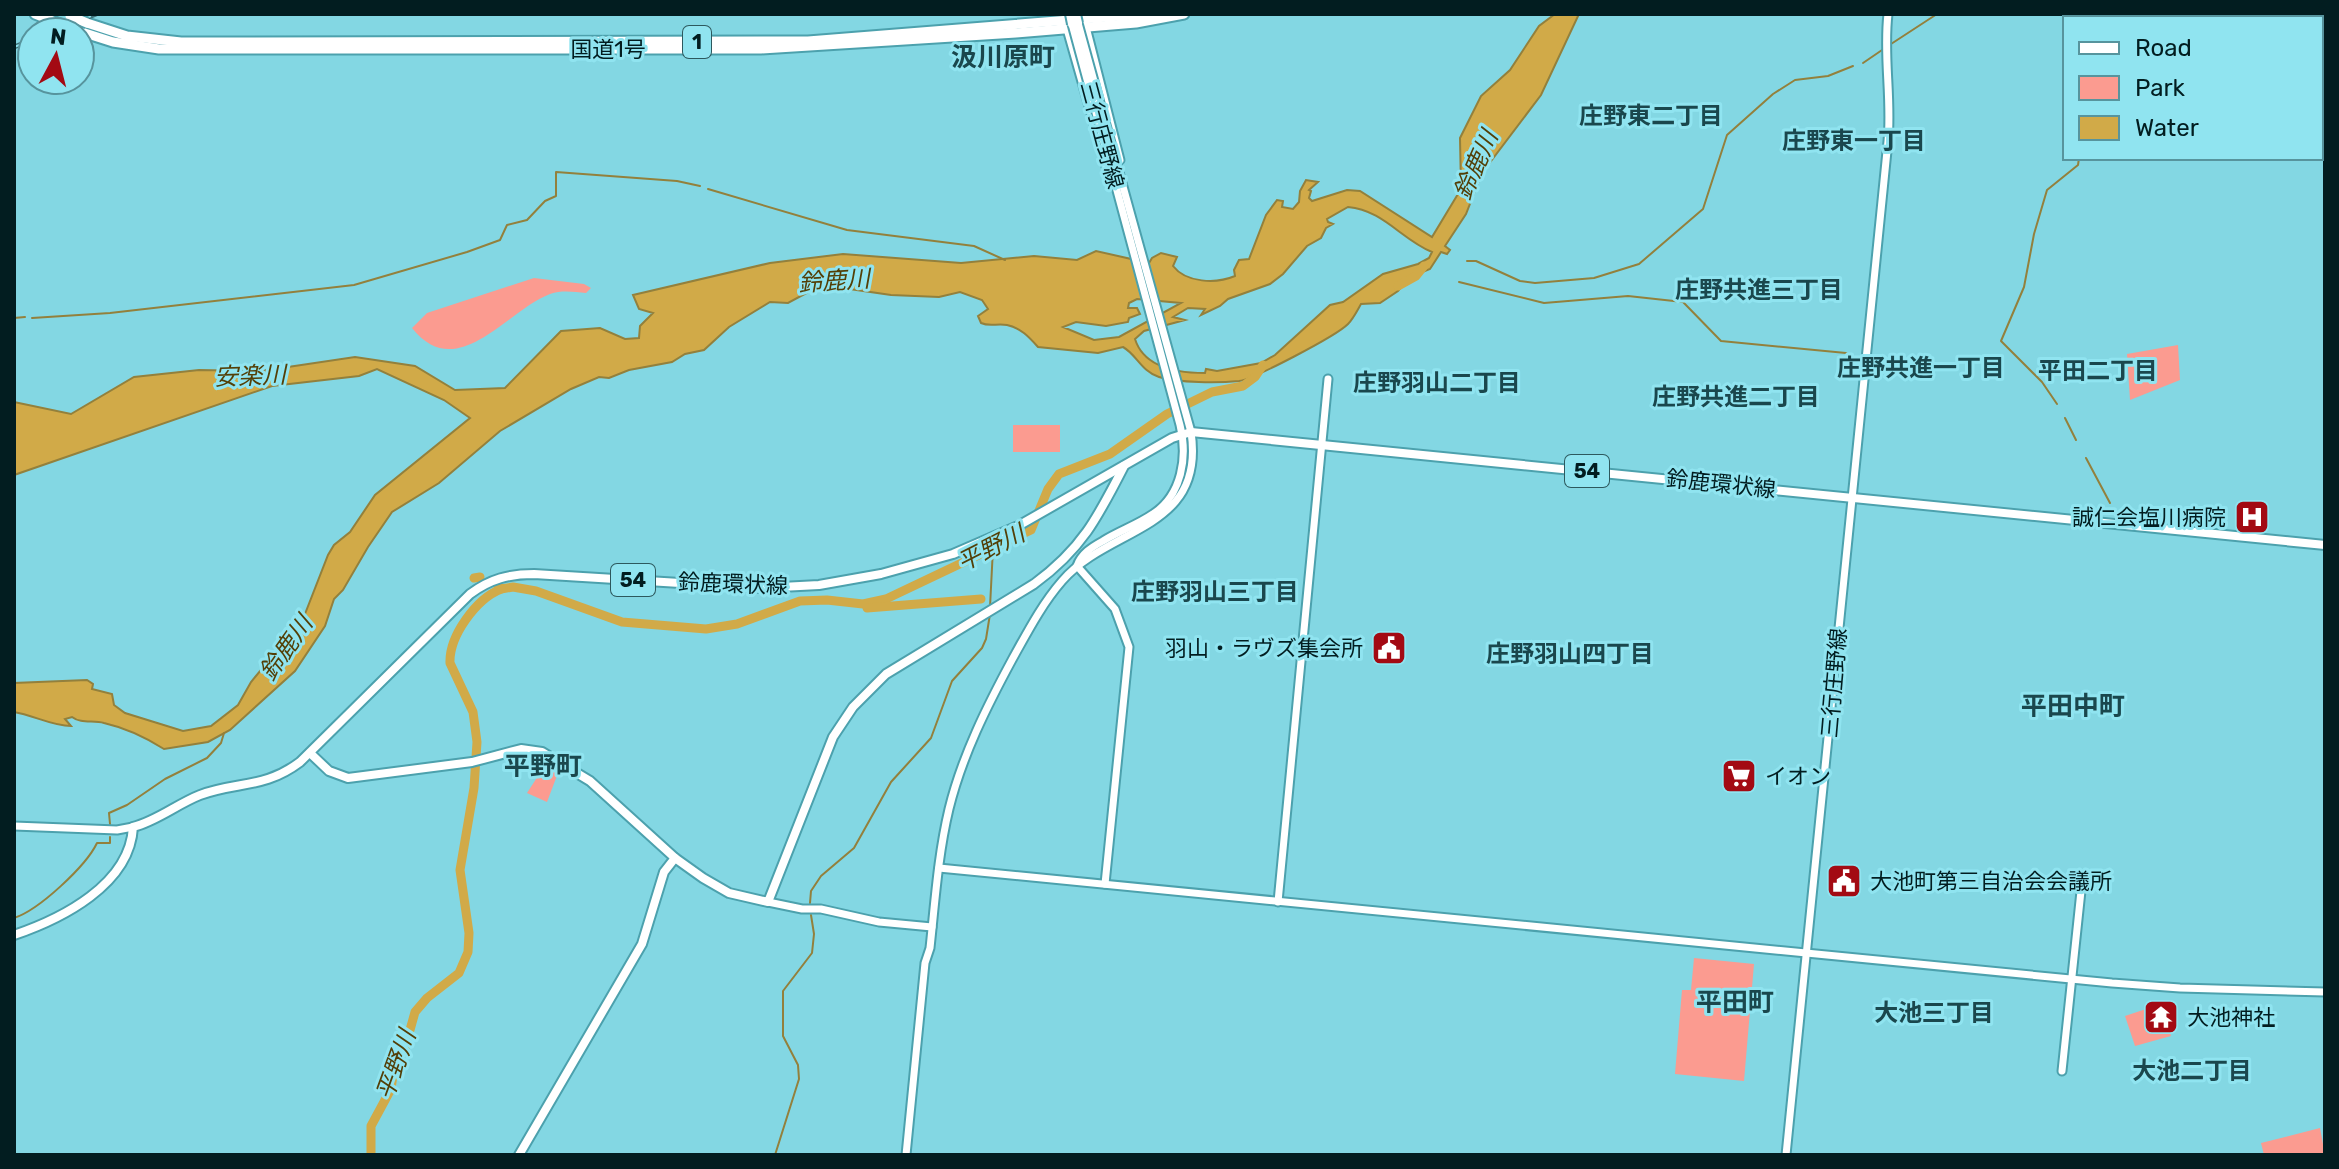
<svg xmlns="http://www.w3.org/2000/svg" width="2339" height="1169" viewBox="0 0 2339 1169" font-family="Rubik,'Noto Sans JP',sans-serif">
<rect width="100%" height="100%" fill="#83d7e3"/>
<g fill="#fb9b90">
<path d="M534,278L584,284L591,288L586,293C574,292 562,290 550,294C507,310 457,385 412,328L427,313Z"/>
<path d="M2178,345L2180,380L2130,400L2127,354Z"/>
<rect x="1013" y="425" width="47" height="27"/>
<path d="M544,755L561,765L547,802L527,793L538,776Z"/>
<path d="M1694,958L1754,964L1744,1081L1675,1074L1682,990H1691Z"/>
<path d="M2161,1004L2171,1036L2135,1046L2125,1016Z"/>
<path d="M2320,1128L2325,1155H2264L2261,1143Z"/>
</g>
<path fill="#d1aa48" stroke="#93803c" stroke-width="2" fill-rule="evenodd" d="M1555,14H1579L1541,95L1482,173L1466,214L1445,246L1450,250L1447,254L1441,252L1430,269L1410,277L1398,291L1380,303L1361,304C1357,311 1353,319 1348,324C1336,336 1254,379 1239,381C1218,383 1179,383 1159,377C1142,372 1136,354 1123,347L1098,353L1038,347C1029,337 1021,328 1007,325C997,323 990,327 981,323L978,316L988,309L982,300L960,292L939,297L891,295L850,289L848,283L812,290L788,303L770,302L729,327L704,350L685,354L672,362L629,370L609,378L599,377L571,389L500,431L439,483L392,512L368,547L343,590L334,599L325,626L295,671L230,730L208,742L164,749C145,737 126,728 104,723C93,720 81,724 72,717L65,719L71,726C52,726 33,715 14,712V683L87,680L93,684L92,689L112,694L114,705L125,713L183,731L211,726L238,705L251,682L303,619L328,555L334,545L350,532L375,495L470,418L444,400L377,369L359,376L272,386L14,475V402L71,414L134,377L199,370L261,371L355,357L415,366L455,390L505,388L561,331L600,328L625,339L639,338L640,326L653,313L639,309L633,295L770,263L843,254L961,263L1034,256L1077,260L1096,251L1149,263L1152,258L1161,253L1177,257L1173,266C1186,283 1216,284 1235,276L1234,270L1239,260L1249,259L1266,215L1277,200L1283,201L1282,207L1293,209L1299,202L1300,191L1306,180L1318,182L1309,190L1311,191L1309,198L1312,201L1347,190L1360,191L1432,237L1461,189L1460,138L1481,96L1510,70L1539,26ZM1348,207C1383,210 1402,240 1432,252L1429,258L1418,264L1383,274L1343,302L1330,305L1275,355L1261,363L1217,371L1206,369L1205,373C1179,373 1144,368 1135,339L1144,331L1185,320L1173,317L1188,308L1205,309L1201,315L1220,306L1228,299L1270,284L1283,274L1307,246L1321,238L1326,228L1333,224L1328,222L1327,219ZM1137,299L1181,303L1119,337L1094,340L1063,327L1076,322L1106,326L1128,322L1129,318L1140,314L1137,308H1128L1129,303Z"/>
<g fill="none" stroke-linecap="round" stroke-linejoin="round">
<g stroke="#93803c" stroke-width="2">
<path d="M2133,14L2141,18"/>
<path d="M2238,18L2240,14"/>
<path d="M1891,44L1937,14"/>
<path d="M1863,63L1885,48"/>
<path d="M708,189L847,230L974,246L1005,260"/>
<path d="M1467,261H1476L1520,281L1535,283L1594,278L1639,264L1703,209L1727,135L1773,94L1795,80L1828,76L1853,66"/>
<path d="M1459,282L1544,303L1628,296L1683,302L1721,341L1846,353L1856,360"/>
<path d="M14,318L25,317"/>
<path d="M32,318L110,313L354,285L467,252L500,240L507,225L527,220L545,201L556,196V172L677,181L700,186"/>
<path d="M2057,404L2042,382L2001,341L2024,287L2034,234L2047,190L2078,165L2079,158"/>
<path d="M2065,418L2076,440"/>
<path d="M2086,458L2110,503"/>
<path d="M990,607L993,548"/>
<path d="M110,824L109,813L127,805L165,779L207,758L221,743L224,733"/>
<path d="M810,903L811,891L821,876L854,848L891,782L931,738L952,681L982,648L986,639L990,614"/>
<path d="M14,918C39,910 86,866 97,843H110V837"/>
<path d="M775,1155L799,1079L798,1065L783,1036V991L812,953L814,934L811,915"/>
</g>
<g stroke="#d1aa48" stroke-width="9">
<path d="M1398,286L1416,276L1424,266"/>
<path d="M474,578L480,577"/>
<path d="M498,586L501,589L513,587L536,591L622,622L706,629L737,624L800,601L827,600L863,604L886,599L1031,530L1048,489L1059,474L1110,454L1167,414L1212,392L1243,386L1255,377L1263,365"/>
<path d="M867,608L981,599"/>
<path d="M371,1155V1126L391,1089L394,1068L405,1048L415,1012L427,998L459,973L468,952L469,933L460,870L474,788L477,742L473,712L450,663C449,636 476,599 501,589"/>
</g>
<g stroke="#4ca1ad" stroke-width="11">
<g id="secondary">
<path d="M1086,27L1120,160"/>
<path d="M1067,29L1111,184"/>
<path d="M1077,566C1081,554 1092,547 1103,541C1119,531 1137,525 1153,514C1182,495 1188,457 1180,425L1108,157"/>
<path d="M1077,566L1115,609L1129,647L1105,884"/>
<path d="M14,826L117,830L133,827"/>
<path d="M939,868L2112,983L2180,988L2325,992"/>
<path d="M768,902L802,909H821L879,922L932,927"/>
<path d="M1278,902L1328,379"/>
<path d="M2062,1071L2081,891"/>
<path d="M906,1155L925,963L930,948C935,902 938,855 949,809C962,756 987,706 1013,658C1028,631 1042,604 1062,581C1109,526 1206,531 1191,432L1114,154"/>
<path d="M1786,1155L1888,141C1892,98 1883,56 1888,14"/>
</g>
</g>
<g stroke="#4ca1ad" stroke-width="12">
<g id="primary">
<path d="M310,753L329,771L348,778L472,762L521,749L542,752L590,781L675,858L703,878L729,893L768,902L833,737L853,707L886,674L1034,584C1082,549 1098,517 1124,466"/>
<path d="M14,935C61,919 130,885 133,827C157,821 177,804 200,795C238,781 264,789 300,762L470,594C490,579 509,574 534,574L761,588L819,585L881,574L953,554L1018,526L1172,438L1191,432L2325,545"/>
<path d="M519,1155L642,944L664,872L675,858"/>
</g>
</g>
<g stroke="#4ca1ad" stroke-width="13">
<g id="highway">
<path d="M35,14L60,24"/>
<path d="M87,23L127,36L181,42L808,41L1145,14"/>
<path d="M69,28L113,42L159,49H761L1016,33L1136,23L1184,14"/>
</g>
</g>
<use href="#secondary" stroke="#fff" stroke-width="7"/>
<use href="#primary" stroke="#fff" stroke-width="8"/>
<use href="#highway" stroke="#fff" stroke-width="9"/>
<g stroke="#3e737a" stroke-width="5">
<g id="rail">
<path d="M52,32L96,14"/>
<path d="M14,47L32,40"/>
</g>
</g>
<use href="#rail" stroke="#90e4f0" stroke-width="2" stroke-dasharray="6" stroke-linecap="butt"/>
<g stroke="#4ca1ad" stroke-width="11" stroke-linecap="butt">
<g id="secondary-bridge">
<path d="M1078,23L1114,154"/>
<path d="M1072,24L1108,157"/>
</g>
</g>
<g stroke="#4ca1ad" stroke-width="12" stroke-linecap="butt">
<g id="primary-bridge">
<path d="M1070,14L1072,24"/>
<path d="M1076,14L1078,23"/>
</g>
</g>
<g stroke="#4ca1ad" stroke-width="13" stroke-linecap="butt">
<g id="highway-bridge">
<path d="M70,16L87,23"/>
<path d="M60,24L69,28"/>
</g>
</g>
<use href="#secondary-bridge" stroke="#fff" stroke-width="7"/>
<use href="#primary-bridge" stroke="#fff" stroke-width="8"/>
<use href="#highway-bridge" stroke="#fff" stroke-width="9"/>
</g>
<defs>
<g id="hospital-square" transform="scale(1.8)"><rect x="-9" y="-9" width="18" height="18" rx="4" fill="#a30a13" stroke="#90e4f0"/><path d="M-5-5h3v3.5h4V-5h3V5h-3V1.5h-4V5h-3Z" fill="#fff"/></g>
<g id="civic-square" transform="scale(1.8)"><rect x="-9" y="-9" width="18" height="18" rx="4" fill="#a30a13" stroke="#90e4f0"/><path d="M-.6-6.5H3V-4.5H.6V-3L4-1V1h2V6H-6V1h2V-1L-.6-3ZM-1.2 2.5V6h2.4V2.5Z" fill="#fff"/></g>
<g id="supermarket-square" transform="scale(1.8)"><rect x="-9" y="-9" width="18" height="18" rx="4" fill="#a30a13" stroke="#90e4f0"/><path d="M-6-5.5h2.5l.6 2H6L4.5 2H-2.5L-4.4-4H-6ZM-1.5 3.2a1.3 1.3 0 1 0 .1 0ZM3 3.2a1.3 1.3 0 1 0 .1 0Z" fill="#fff"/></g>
<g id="temple-square" transform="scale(1.8)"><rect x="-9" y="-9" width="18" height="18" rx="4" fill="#a30a13" stroke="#90e4f0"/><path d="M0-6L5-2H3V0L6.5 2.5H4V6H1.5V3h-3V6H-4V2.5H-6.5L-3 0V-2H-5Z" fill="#fff"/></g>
</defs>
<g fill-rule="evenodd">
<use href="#hospital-square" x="2252" y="517"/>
<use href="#civic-square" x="1389" y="648"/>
<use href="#supermarket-square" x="1739" y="776"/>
<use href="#civic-square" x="1844" y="881"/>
<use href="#temple-square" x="2161" y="1017"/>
</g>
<g text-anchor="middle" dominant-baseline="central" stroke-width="6" stroke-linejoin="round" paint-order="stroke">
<g fill="#90e4f0" stroke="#2d595e" stroke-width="2">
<rect x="683" y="26" width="28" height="32" rx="6"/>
<rect x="1565" y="455" width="44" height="32" rx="6"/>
<rect x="611" y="564" width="44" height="32" rx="6"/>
</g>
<g font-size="20" font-weight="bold" fill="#021d20">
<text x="697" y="42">1</text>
<text x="1587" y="471">54</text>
<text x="633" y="580">54</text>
</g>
<g font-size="22" fill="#021d20" stroke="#90e4f0">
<text x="608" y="49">国道1号</text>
<text transform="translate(1102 135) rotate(75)">三行庄野線</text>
<text transform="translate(1721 484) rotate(6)">鈴鹿環状線</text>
<text transform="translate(733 584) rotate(2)">鈴鹿環状線</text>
<text transform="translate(1834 683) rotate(-85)">三行庄野線</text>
</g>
<g font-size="22" fill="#021d20" stroke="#90e4f0" text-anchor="start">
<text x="2226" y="517" text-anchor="end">誠仁会塩川病院</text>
<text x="1363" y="648" text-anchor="end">羽山・ラヴズ集会所</text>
<text x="1765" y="776">イオン</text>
<text x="1870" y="881">大池町第三自治会会議所</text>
<text x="2187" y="1017">大池神社</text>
</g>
<g font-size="24" font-weight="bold" fill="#1a474d" stroke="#90e4f0">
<text x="1651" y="116">庄野東二丁目</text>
<text x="1854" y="141">庄野東一丁目</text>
<text x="1759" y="290">庄野共進三丁目</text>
<text x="1921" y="368">庄野共進一丁目</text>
<text x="2098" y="371">平田二丁目</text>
<text x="1437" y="383">庄野羽山二丁目</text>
<text x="1736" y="397">庄野共進二丁目</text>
<text x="1215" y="592">庄野羽山三丁目</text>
<text x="1570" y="654">庄野羽山四丁目</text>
<text x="1934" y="1013">大池三丁目</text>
<text x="2192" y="1071">大池二丁目</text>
</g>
<g font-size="24" font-style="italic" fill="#533f07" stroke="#90e4f0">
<text transform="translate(1476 165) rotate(-66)">鈴鹿川</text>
<text transform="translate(834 281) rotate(-4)">鈴鹿川</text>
<text transform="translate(250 376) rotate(-2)">安楽川</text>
<text transform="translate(991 548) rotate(-27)">平野川</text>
<text transform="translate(286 648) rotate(-55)">鈴鹿川</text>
<text transform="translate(396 1065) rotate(-70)">平野川</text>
</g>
<g font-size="26" font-weight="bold" fill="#1a474d" stroke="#90e4f0">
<text x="1003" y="57">汲川原町</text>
<text x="2073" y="706">平田中町</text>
<text x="543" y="766">平野町</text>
<text x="1735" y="1002">平田町</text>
</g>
</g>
<rect width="2339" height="1169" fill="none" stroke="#021d20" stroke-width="32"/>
<rect x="2063" y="16" width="260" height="144" fill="#90e4f0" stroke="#57949d" stroke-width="2"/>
<rect x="2079" y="42" width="40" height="12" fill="#ffffff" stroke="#57949d" stroke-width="2"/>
<text x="2135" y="56" font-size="24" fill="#021d20">Road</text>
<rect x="2079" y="76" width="40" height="24" fill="#fb9b90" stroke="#57949d" stroke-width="2"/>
<text x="2135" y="96" font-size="24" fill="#021d20">Park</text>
<rect x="2079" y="116" width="40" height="24" fill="#d1aa48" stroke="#57949d" stroke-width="2"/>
<text x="2135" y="136" font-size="24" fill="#021d20">Water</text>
<g transform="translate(56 56) rotate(7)"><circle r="38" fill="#90e4f0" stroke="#57949d" stroke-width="2"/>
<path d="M0-6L14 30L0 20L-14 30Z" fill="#a30a13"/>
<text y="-12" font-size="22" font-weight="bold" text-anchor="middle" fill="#021d20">N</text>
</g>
</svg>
